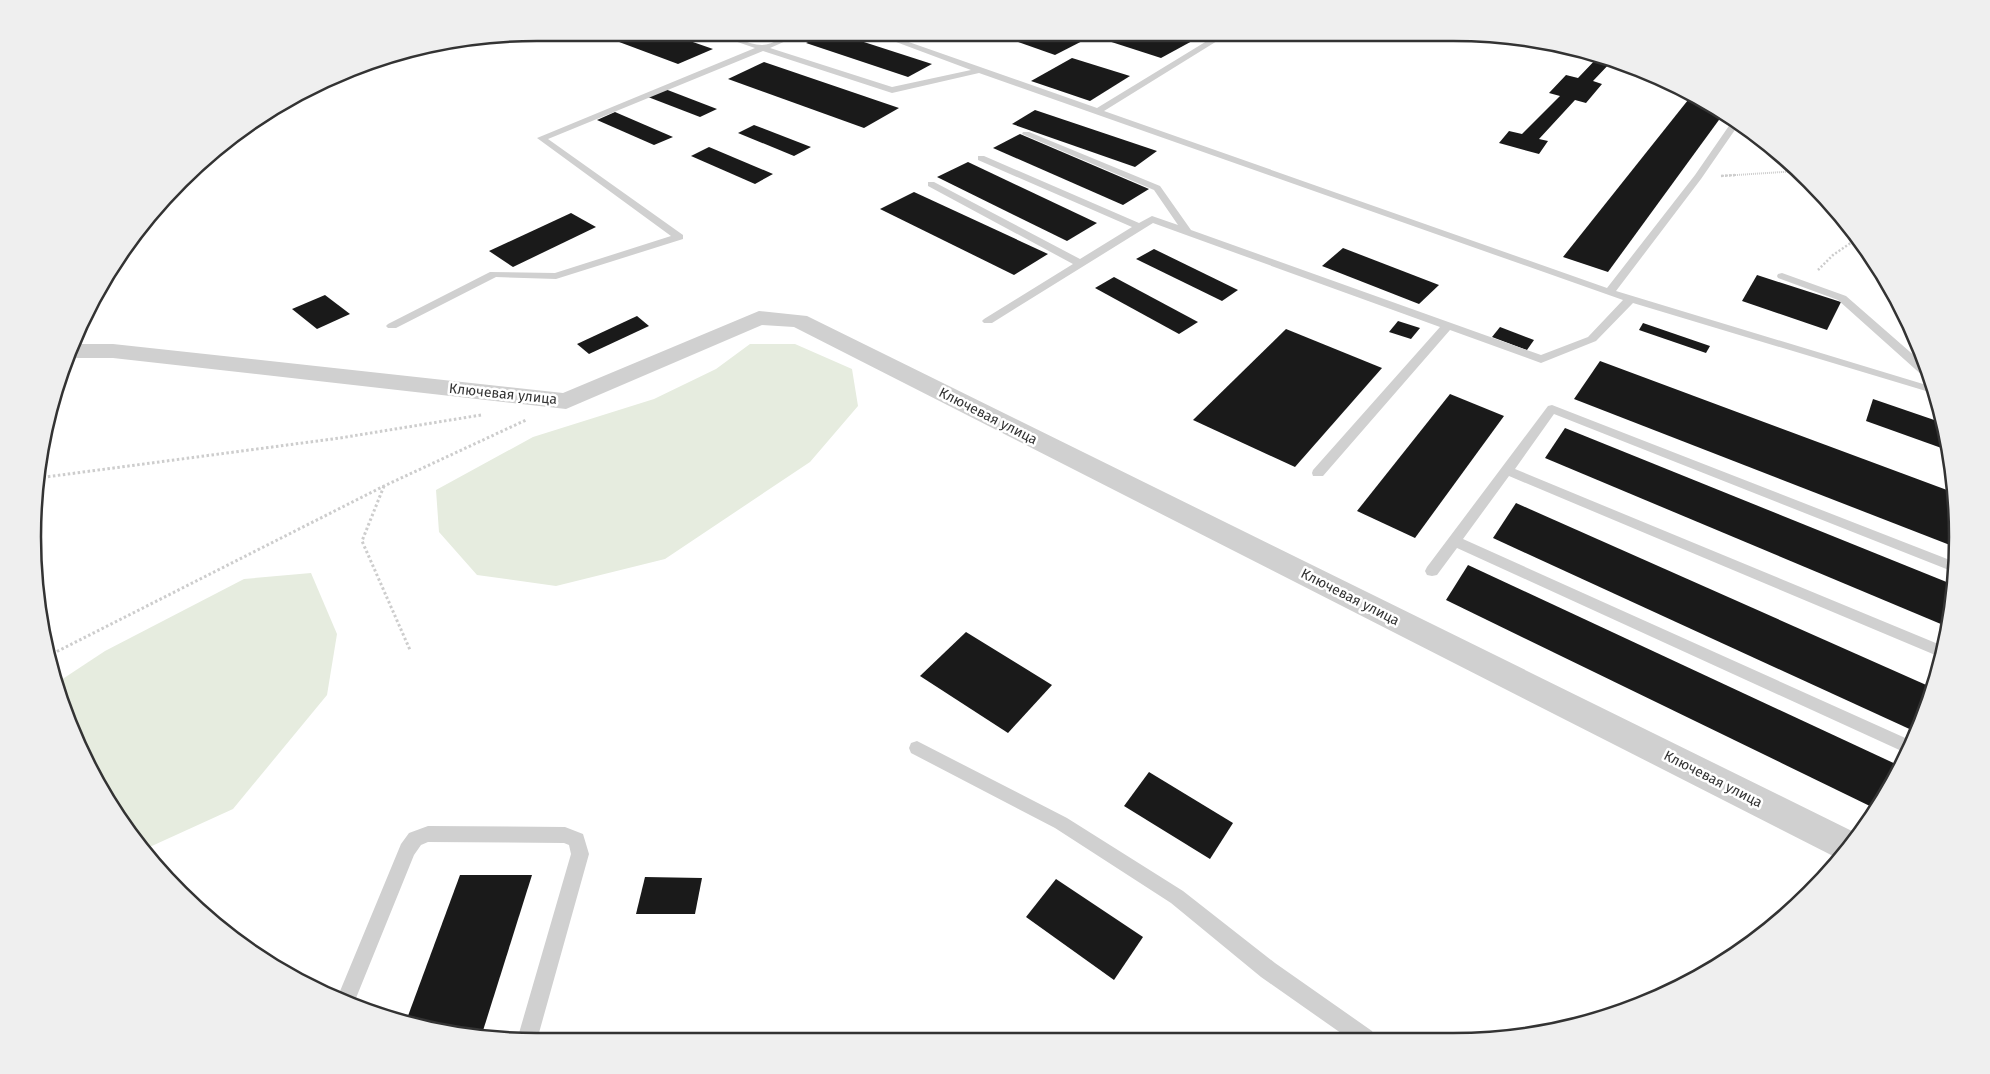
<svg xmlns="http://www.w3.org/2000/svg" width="1990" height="1074" viewBox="0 0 1990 1074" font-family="'Fira Sans',sans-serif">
<rect width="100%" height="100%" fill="#fff"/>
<g fill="#e6ecdf">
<path d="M750,344H795L852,369L858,406L810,462L665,559L556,586L477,575L439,532L436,490L533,437L654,399L716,369Z"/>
<path d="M311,573L337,634L327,695L233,809L143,850L117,817L71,730L55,684L105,651L244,579Z"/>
</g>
<g fill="#1a1a1a">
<path d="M595,33H667L713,49L678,64Z"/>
<path d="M826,33H836L932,64L908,77L806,43Z"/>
<path d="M1007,33H1098L1055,55L1001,36Z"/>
<path d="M1108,33H1173L1194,40L1161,58L1099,38Z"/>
<path d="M1599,56L1612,61L1593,81L1602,84L1586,103L1575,100L1539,139L1548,141L1539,154L1499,143L1509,131L1522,134L1560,96L1549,93L1566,75L1578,78Z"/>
<path d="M1072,58L1130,76L1090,101L1031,81Z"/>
<path d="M764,62L899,108L864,128L728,79Z"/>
<path d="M665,89L717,109L700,117L648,97Z"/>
<path d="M1692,95L1705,100L1724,113L1608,272L1563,257Z"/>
<path d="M1035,110L1157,151L1135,167L1012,124Z"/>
<path d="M615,112L673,137L654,145L597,120Z"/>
<path d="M754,125L811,147L794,156L738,133Z"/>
<path d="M1020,134L1149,189L1123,205L993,148Z"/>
<path d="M709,147L773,174L755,184L691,156Z"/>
<path d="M968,162L1097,223L1067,241L937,177Z"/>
<path d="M914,192L1048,254L1014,275L880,209Z"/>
<path d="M571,213L596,227L513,267L489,251Z"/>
<path d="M1343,248L1439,285L1419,304L1322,266Z"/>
<path d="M1154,249L1238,290L1222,301L1136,259Z"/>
<path d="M1757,275L1841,302L1827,330L1742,301Z"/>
<path d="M1114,277L1198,322L1179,334L1095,288Z"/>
<path d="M325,295L350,314L317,329L292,309Z"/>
<path d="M637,316L649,326L589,354L577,344Z"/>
<path d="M1398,321L1420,328L1411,339L1389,332Z"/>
<path d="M1643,323L1710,346L1706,353L1639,330Z"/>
<path d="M1500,327L1534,340L1527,350L1492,337Z"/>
<path d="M1286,329L1382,368L1295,467L1193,420Z"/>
<path d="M1600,361L1955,493L1956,504L1955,547L1574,399Z"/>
<path d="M1450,394L1504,416L1415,538L1357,511Z"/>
<path d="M1873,399L1943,423L1947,450L1866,421Z"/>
<path d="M1565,428L1954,585L1953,603L1948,627L1545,458Z"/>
<path d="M1516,503L1933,688L1931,699L1916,732L1493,538Z"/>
<path d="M1468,565L1900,766L1890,789L1876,809L1446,600Z"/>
<path d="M966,632L1052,685L1008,733L920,676Z"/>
<path d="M1149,772L1233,823L1210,859L1124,806Z"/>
<path d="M460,875H532L481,1037L405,1024Z"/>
<path d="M645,877L702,878L695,914H636Z"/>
<path d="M1056,879L1143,937L1114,980L1026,917Z"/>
</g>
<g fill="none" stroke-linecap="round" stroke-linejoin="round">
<path stroke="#cdcdcd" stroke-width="2" stroke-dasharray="1 1" stroke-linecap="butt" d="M1721,176L1798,171"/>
<g stroke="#cdcdcd" stroke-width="2.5" stroke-dasharray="2 2" stroke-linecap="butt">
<path d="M1721,176L1736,175"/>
<path d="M1818,270L1833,255L1858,238"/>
</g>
<g stroke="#cdcdcd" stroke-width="3" stroke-dasharray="2.5 2.5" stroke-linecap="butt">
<path d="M38,478L340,438L481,415"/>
<path d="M384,486L362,541L410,650"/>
<path d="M48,656L384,486L526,420"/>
</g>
<g fill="#d0d0d0" fill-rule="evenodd">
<path d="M711,33C730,32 747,45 762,45C773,45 787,33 804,33L770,48L892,87L971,70L872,33H883L1097,108L1220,33H1230L1104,111L1607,288L1695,175L1733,120L1739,124L1701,179L1616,291L1933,387L1936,394L1633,303L1596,341L1541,363L1450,330L1323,476H1313L1312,473L1313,470L1440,327L1153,223L992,323H984L982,321L984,319L1073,264L928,186V182H934L1080,259L1132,227L978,160V156H984L1139,223L1152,216L1178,225L1154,190L1022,134L1023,132H1029L1160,186L1191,230L1541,355L1588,337L1623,300L979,73L892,93L763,51L548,139L683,235V239L556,279L496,277L396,328H388L386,326L388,324L490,272L555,273L671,236L537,138L755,48Z"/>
<path d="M1782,273L1846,296L1925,365L1929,377H1924L1838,300L1778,278L1777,276L1778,274Z"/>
<path d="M1552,405L1955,562L1954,572L1554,414L1515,469L1943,646L1940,657L1509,476L1463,539L1912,741L1906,753L1457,548L1437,575L1432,576L1427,575L1425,571L1427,567L1548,406Z"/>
<path d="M917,741L1067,818L1183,891L1275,963L1372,1031L1375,1038H1348L1261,977L1171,903L1055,828L911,753L909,748L911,743Z"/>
<path d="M428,826L565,827L583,834L589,854L537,1040H517L571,854L569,845L564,843L428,842L421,845L414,855L354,1003L338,996L401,844L409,833Z"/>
</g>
<path fill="#d0d0d0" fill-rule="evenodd" d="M759,311L807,316L1858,834L1840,859L1837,858L794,327L762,325L566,409L113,358H66L71,344H113L563,393Z"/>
</g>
<g text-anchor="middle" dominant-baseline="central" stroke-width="5" stroke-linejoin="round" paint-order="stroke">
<g font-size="14" fill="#333" stroke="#fff">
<text transform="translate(503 394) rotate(6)">Ключевая улица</text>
<text transform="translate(988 416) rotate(27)">Ключевая улица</text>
<text transform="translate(1350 597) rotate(27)">Ключевая улица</text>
<text transform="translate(1713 779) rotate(27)">Ключевая улица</text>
</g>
</g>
<path d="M0 0H1990V1074H0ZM537 41H1453A496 496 0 0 1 1949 537V537A496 496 0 0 1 1453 1033H537A496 496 0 0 1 41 537V537A496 496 0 0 1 537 41Z" fill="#efefef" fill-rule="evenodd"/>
<path fill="none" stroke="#333" stroke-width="2.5" d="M537 41H1453A496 496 0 0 1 1949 537V537A496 496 0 0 1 1453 1033H537A496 496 0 0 1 41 537V537A496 496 0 0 1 537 41Z"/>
</svg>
